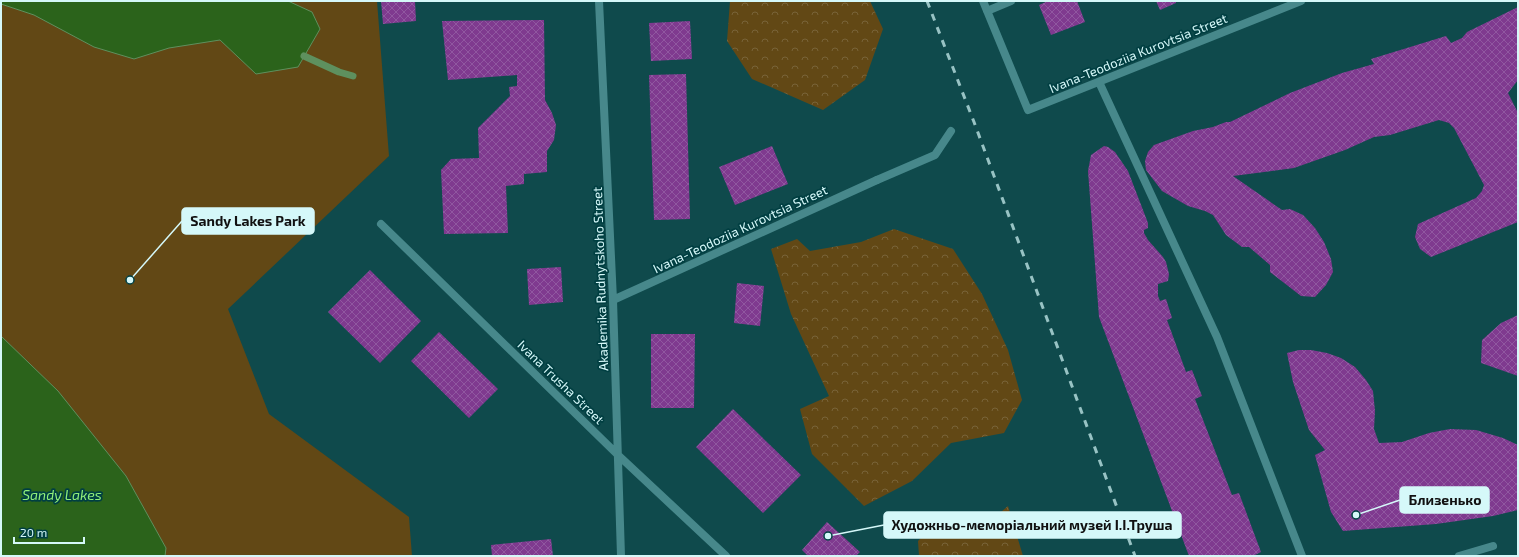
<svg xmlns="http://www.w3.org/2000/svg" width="1519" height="557" viewBox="0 0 1519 557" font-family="'Exo 2',sans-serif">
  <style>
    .forest { fill: url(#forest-crowns) }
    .park { fill: #624815 }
    .water { fill: #2b631b; stroke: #5e905e }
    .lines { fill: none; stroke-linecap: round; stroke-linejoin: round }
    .stream { stroke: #5e905e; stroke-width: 7 }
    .building { fill: url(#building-cross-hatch) }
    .service { stroke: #47888b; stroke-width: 8 }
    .minor { stroke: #47888b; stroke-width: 8 }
    .rail { stroke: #98c3c4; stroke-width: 3; stroke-dasharray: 7 7; stroke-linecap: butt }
    .labels { text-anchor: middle; stroke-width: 3.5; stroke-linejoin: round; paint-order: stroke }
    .street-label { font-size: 13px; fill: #d5f8f9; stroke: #003f42 }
    .water-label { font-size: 14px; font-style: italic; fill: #90ef79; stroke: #003f42 }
    .leader { fill: none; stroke: #d5f8f9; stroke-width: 1.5 }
    .callout-dot { fill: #d5f8f9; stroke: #003f42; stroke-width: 1.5 }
    .callout { fill: #d5f8f9; stroke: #d5f8f9; stroke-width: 1.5 }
    .callout-label { font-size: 14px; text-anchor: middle; font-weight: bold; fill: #111 }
  </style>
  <defs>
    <pattern id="forest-crowns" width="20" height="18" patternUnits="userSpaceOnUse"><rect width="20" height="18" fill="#624815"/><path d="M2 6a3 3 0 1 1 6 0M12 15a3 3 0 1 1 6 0" fill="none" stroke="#786338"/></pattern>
    <pattern id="building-cross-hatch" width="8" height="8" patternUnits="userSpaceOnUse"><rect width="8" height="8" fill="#7f3a8f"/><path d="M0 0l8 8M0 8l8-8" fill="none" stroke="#9057a0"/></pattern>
  </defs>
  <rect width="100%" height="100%" fill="#0f4a4c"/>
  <path class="forest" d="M730,1H870L883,29L865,80L823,110L752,79L727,41Z
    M894,229L953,249L982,294L1008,350L1022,400L1004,433L951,443L912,481L864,506L812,454L800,409L829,396L791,314L771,249L797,239L810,251L861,242Z
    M1008,506L1023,556H919L918,541L941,517L973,536Z"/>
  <path class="park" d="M1,1H377L389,156L228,309L269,414L409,517L412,556H1Z"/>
  <path class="water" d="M1,1H288L312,12L320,29L298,67L256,74L220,40L169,48L134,59L94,47L34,15L1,4Z
    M1,336L58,391L126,476L166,548L165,556H1Z"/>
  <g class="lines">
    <path class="stream" d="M304,56L339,72L353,76"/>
  </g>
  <path class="building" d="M381,1H415L416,21L383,24Z
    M1048,1H1077L1085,22L1051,35L1039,5Z
    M1156,1H1176V3L1160,10Z
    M1518,7V80L1508,93L1518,113V222L1431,257L1420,249L1415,237L1418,224L1476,198L1482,191L1484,185L1454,128L1449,123L1439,120L1390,135L1374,137L1345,150L1294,168L1233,176L1282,210L1290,209L1303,215L1315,228L1324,242L1331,259L1333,272L1326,285L1315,297L1301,296L1270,272V265L1249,247H1242L1226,235L1213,215L1205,211L1188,206L1162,191L1146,170L1145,161L1148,152L1154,145L1193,131L1213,127L1226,122H1230L1290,93L1342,73L1374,64L1371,59L1446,36L1451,43L1462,38L1467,32Z
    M544,20L545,100L552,113L556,125L554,140L547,151V172L524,174V184L506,186L508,233L444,234L441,170L451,159L479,158L478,128L510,96L509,87L517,86V75L448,80L442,21Z
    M690,21L692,59L651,61L649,23Z
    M686,74L690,219L654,220L649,75Z
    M772,146L788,184L735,205L719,167Z
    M1104,146L1108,147L1115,152L1128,171L1148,223V228L1144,230V233L1148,240L1163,257L1166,262L1169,274L1168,281L1158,284V296L1160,301L1166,299L1172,318L1167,320L1186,372L1192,370L1202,396L1195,399L1232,495L1239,493L1261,552L1253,556H1189L1099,317L1088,171L1091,155Z
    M561,267L563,302L529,305L527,269Z
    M370,270L421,321L380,363L328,312Z
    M737,283L764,286L760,326L734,323Z
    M1518,315V376L1481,363L1482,340L1501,323Z
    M439,332L498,389L469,418L411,361Z
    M651,334H695L694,408H651Z
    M1299,350H1311L1327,353L1341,358L1355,367L1366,380L1373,391L1375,411L1374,429L1379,443L1402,442L1429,433L1450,429L1476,430L1503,438L1518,445V510L1493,516L1436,524L1343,531L1331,512L1315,455L1325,450L1309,430L1293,382L1287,353Z
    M733,409L801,475L763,513L696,447Z
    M827,522L860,552L856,556H808L802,550Z
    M551,539L553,556H492L491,545Z"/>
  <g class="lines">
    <path class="service" d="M1099,82L1217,337L1302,556
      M877,180L935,155L951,131
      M1459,556L1493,546"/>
    <path class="minor" d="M599,1L613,300L621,556
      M983,1L1028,110L1301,1
      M987,11L1011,1
      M381,224L618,455L726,556
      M613,300L877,180"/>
    <path class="rail" d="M927,1L974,122L1135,556"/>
  </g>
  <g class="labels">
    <g class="street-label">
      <text transform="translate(1138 53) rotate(-22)" y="5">Ivana-Teodoziia Kurovtsia Street</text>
      <text transform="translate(740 229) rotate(-25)" y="5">Ivana-Teodoziia Kurovtsia Street</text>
      <text transform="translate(600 279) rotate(-92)" y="5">Akademika Rudnytskoho Street</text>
      <text transform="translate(561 382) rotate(44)" y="5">Ivana Trusha Street</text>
    </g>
    <g class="water-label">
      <text x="62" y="500">Sandy Lakes</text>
    </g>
  </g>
  <path class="leader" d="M130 280L182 221M1356 515L1400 500M828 536L884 525"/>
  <g class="callout-dot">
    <circle cx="130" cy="280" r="4"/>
    <circle cx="1356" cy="515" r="4"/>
    <circle cx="828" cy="536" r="4"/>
  </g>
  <g class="callout">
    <rect x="182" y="208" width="132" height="26" rx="4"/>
    <rect x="1400" y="487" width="89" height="26" rx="4"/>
    <rect x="884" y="512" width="297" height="26" rx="4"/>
  </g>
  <g class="callout-label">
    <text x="248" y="226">Sandy Lakes Park</text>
    <text x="1445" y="505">Близенько</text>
    <text x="1032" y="530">Художньо-меморіальний музей І.І.Труша</text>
  </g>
  <rect width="1519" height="557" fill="none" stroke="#d5f8f9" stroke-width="4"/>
  <path d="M14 537v6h70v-6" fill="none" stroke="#d5f8f9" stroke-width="2"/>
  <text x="20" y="537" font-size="12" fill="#d5f8f9" stroke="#003f42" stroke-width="3" paint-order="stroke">20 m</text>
</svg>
